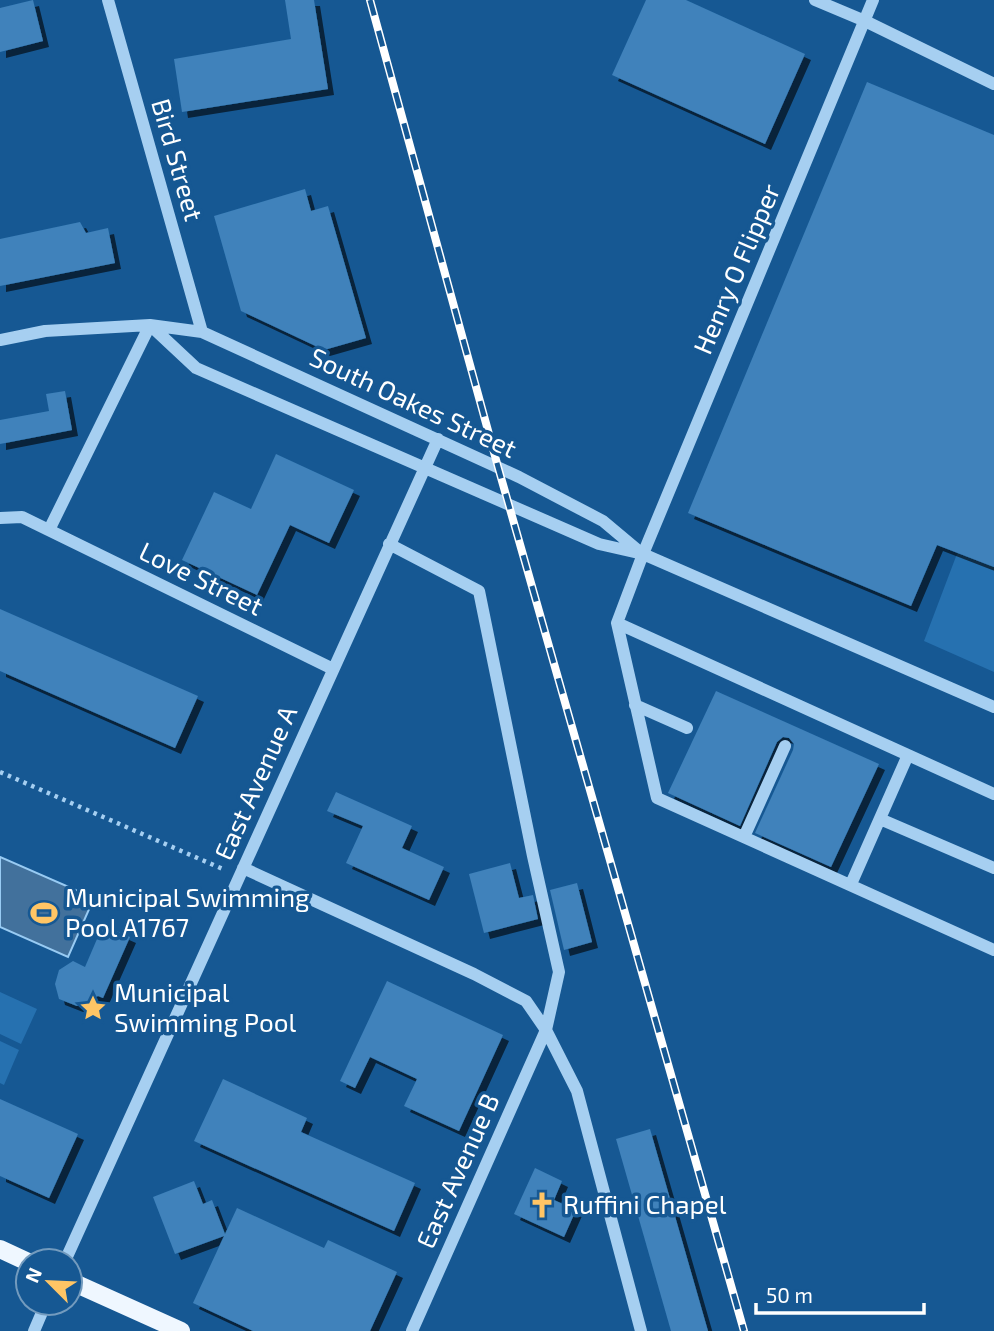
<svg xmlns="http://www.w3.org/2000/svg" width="994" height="1331" viewBox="0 0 994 1331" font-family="'Exo 2',sans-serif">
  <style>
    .green { fill: #2671b0 }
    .water { fill: #42719c; stroke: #98cbf3; stroke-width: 2 }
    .building { fill: #3f82bb; filter: url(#shadow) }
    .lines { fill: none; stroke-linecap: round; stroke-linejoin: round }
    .path { stroke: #a6cff1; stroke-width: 4.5; stroke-dasharray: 3.5 5; stroke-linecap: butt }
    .minor { stroke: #a6cff1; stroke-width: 12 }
    .major { stroke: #eff7ff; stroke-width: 18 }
    .rail-casing { stroke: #fff; stroke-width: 8 }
    .rail { stroke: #165893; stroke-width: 5; stroke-dasharray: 16; stroke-linecap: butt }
    .labels { text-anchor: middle; stroke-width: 7; stroke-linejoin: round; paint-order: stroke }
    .street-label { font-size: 26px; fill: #fff; stroke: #165893 }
    .poi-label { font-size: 26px; fill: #fff; stroke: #165893; text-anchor: start }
  </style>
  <defs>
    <filter id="shadow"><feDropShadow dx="6" dy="6" stdDeviation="0" flood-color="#0009"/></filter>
  </defs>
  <rect width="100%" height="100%" fill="#165893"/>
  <path class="green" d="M994,456V672L924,641Z
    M0,992L37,1009L21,1044L0,1034Z
    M0,1041L19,1050L4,1085L0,1083Z"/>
  <path class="water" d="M0,857L94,898L68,957L0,927Z"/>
  <path class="building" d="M33,0L43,41L0,52V8Z
    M285,0H314L328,89L182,112L174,59L291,39Z
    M646,0H686L805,54L765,144L612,75Z
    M867,82L994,135V567L937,545L911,606L688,513Z
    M305,189L311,211L328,206L366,338L324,350L241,311L214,216Z
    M80,222L86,233L108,228L115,263L0,286V239Z
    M65,391L72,430L0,444V420L49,411L46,394Z
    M276,454L354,490L329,543L290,525L257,595L182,560L214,492L251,509Z
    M0,609L198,696L175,748L0,671Z
    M716,691L879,764L831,867L755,833L793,750L794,744L789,738L783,737L777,742L740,826L668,793Z
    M336,792L412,826L402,848L444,867L429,900L346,863L363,826L327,811Z
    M510,863L519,898L533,895L538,919L484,933L469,874Z
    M577,883L592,942L564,950L550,890Z
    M103,925L130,937L103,998L98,996L77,1006L59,999L55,984L59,970L73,961L85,967Z
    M387,981L503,1035L459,1131L404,1106L417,1079L370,1057L355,1088L340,1081Z
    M223,1079L307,1118L301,1132L415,1183L394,1231L194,1141Z
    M0,1099L78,1134L49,1198L0,1176Z
    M650,1129L708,1331H671L616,1139Z
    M535,1168L562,1181L554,1200L576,1210L564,1237L514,1214Z
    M194,1181L203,1204L212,1200L225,1234L237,1208L324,1248L328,1240L397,1272L370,1331H253L193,1303L224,1236L175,1254L153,1197Z"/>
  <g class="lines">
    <path class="path" d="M0,772L225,870"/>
    <path class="minor" d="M108,0L202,332
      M815,0L865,21L994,84
      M873,0L643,554L617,623L657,798L994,950
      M150,325L196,368L599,544L643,554L994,707
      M0,340L45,331L150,325L202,332L519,477L603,521L640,552
      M0,518L22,517L333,669
      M49,530L150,325
      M389,544L479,591L533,856L559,972L546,1030L412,1331
      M617,623L994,794
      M635,705L687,728
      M880,819L994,868
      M744,837L785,746
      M243,868L474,974L526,1001L546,1030L577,1091L641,1331
      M851,884L908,755
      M65,1261L438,439
      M34,1331L46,1303"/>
    <path class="major" d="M0,1249L28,1262
      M70,1281L181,1331"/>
    <g class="rail-casing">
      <path id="rail" d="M370,0L498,467L744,1331"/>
    </g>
    <use href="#rail" class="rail"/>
  </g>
  <defs>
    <g id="stadium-bare" transform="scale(2.1)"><path d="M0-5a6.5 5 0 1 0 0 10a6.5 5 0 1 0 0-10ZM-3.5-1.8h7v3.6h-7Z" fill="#ffc565" stroke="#165893" stroke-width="2.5" paint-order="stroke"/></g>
    <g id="sight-bare" transform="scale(2.1)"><path d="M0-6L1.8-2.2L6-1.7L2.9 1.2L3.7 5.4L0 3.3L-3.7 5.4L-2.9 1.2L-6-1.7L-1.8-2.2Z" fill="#ffc565" stroke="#165893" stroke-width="2.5" paint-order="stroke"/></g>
    <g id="church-bare" transform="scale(2.1)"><path d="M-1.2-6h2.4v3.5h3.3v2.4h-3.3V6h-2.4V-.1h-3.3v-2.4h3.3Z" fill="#ffc565" stroke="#165893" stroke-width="2.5" paint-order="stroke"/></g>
  </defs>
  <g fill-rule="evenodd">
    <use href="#stadium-bare" x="44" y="913"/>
    <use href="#sight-bare" x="93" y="1008"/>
    <use href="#church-bare" x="542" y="1205"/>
  </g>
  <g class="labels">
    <g class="street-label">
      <text transform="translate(177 160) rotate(74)" y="9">Bird Street</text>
      <text transform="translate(737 269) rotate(-67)" y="9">Henry O Flipper</text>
      <text transform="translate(413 403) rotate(25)" y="9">South Oakes Street</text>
      <text transform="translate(201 579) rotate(26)" y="9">Love Street</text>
      <text transform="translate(256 783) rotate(-66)" y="9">East Avenue A</text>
      <text transform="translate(458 1171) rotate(-66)" y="9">East Avenue B</text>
    </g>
    <g class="poi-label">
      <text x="65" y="907">Municipal Swimming<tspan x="65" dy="30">Pool A1767</tspan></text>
      <text x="114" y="1002">Municipal<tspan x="114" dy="30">Swimming Pool</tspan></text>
      <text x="563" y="1214">Ruffini Chapel</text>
    </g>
  </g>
  <g transform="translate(49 1282) rotate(294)"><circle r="33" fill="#165893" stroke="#739bbe" stroke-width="2"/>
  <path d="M0-5L12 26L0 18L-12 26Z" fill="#ffc565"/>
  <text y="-10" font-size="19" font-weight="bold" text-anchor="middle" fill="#ffffff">N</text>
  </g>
  <path d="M756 1303v10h168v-10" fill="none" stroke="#ffffff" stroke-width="3.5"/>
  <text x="766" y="1303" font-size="21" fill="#ffffff" stroke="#165893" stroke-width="5" paint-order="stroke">50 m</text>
</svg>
